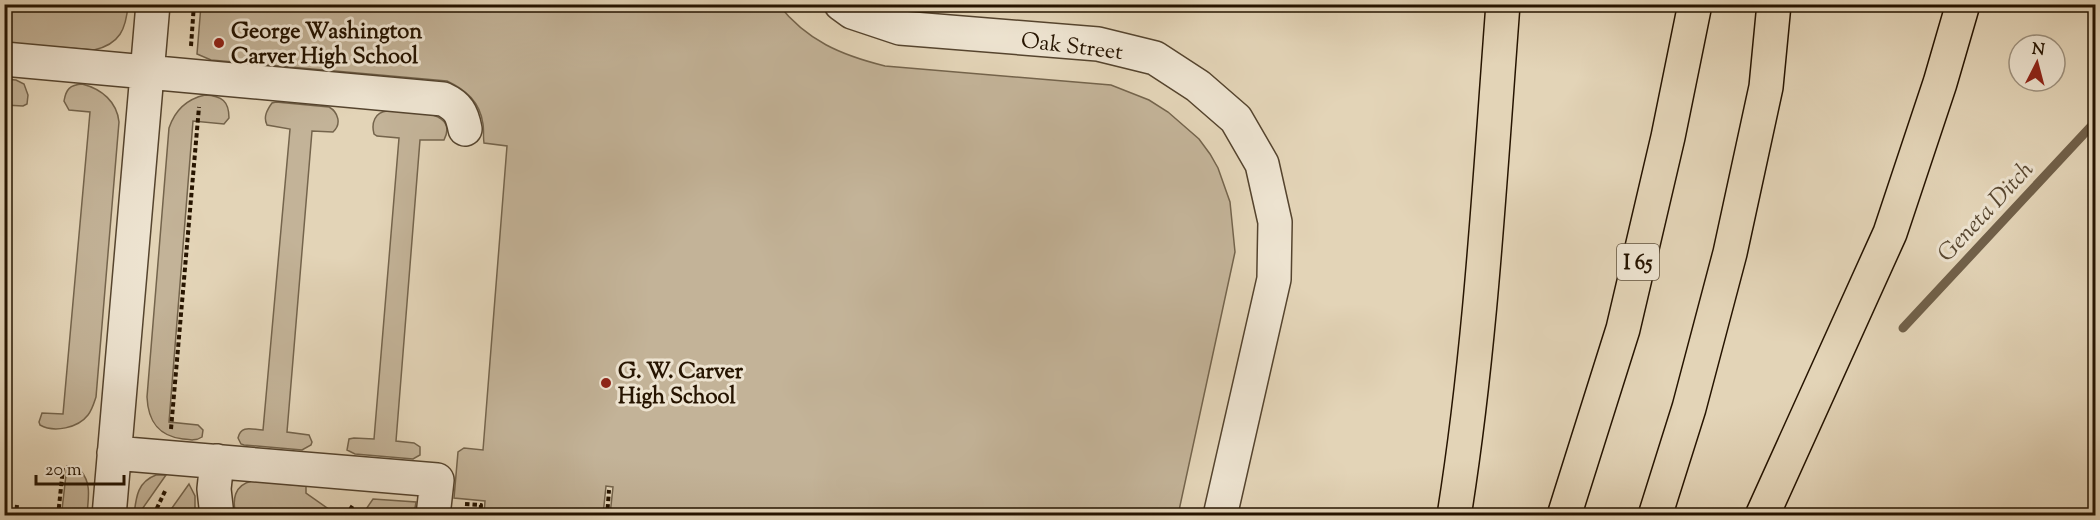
<svg xmlns="http://www.w3.org/2000/svg" width="2100" height="520" viewBox="0 0 2100 520" font-family="'Sorts Mill Goudy',serif">
  <style>
    .green { fill: #c3b398; stroke: #74644c; stroke-width: 1.5 }
    .lines { fill: none; stroke-linecap: round; stroke-linejoin: round }
    .stream { stroke: #716049; stroke-width: 9 }
    .minor-casing { stroke: #55442e; stroke-width: 36 }
    .highway-casing { stroke: #261400; stroke-width: 36 }
    .path { stroke: #261400; stroke-width: 4; stroke-dasharray: 4.5 3; stroke-linecap: butt }
    .minor { stroke: #ede3d0; stroke-width: 33 }
    .highway { stroke: #e3d4b7; stroke-width: 33 }
    .poi-dot { fill: #8f2418; stroke: #ede3d0; stroke-width: 2 }
    .labels { text-anchor: middle; stroke-width: 6; stroke-linejoin: round; paint-order: stroke }
    .shield { fill: #ede3d0; stroke: #62523e; stroke-width: 1.5 }
    .shield-label { font-size: 21px; font-weight: bold; fill: #261400 }
    .poi-label { font-size: 22px; font-weight: bold; fill: #261400; stroke: #ede3d0; text-anchor: start }
    .street-label { font-size: 22px; fill: #261400; stroke: #ede3d0 }
    .water-label { font-size: 24px; font-style: italic; fill: #584730; stroke: #ede3d0 }
  </style>
  <rect width="100%" height="100%" fill="#e3d4b7"/>
  <filter id="stains"><feTurbulence type="fractalNoise" baseFrequency=".00333" numOctaves="4"/><feColorMatrix values="0 0 0 0 .2 0 0 0 0 .09 0 0 0 0 .02 0 0 0 .5 -.17"/></filter>
  <radialGradient id="worn" r=".72"><stop offset=".6" stop-color="#630" stop-opacity="0"/><stop offset="1" stop-color="#630" stop-opacity=".3"/></radialGradient>
  <path class="green" d="M778,4C807,41 841,55 885,66L1111,85L1149,100L1168,112L1199,139L1210,154L1218,168L1230,202L1235,252L1178,515H610L613,487L606,486L603,515H484L485,501L454,498L458,452L464,448L483,450L507,146L484,143C483,137 484,130 483,124C480,102 466,90 447,81L211,60L197,54L201,5Z
    M4,5H128C126,29 120,44 94,50L5,43Z
    M4,79L16,80L24,84L28,95L27,104L23,106L5,105Z
    M82,84C102,89 117,102 119,122L96,397C94,403 92,410 88,415C78,428 54,433 40,425L39,422L42,413L63,414L90,112L69,110L64,101C66,89 70,85 82,84Z
    M205,95C222,96 229,101 229,118L224,124L193,121L169,422L198,425L203,430L202,437C196,441 190,440 183,439C158,436 148,421 147,397L169,128C175,110 187,99 205,95Z
    M276,102L329,107C338,112 342,124 333,132L312,131L287,432L309,435L312,442L311,445L302,450L244,445L241,444L238,438C241,424 253,430 263,430L290,129L267,125C263,117 267,110 272,103Z
    M387,111C405,112 460,108 444,140H420L396,441L414,443L420,447V455L413,459L355,454L347,450L349,439L354,438L374,439L399,138L377,136L374,134C371,123 375,112 387,111Z
    M67,466L81,471C92,484 88,499 87,515H70L62,510Z
    M156,475H166L138,515H134C136,498 137,482 156,475Z
    M252,481L306,486V493L330,510L329,512L335,515H236C232,500 234,485 252,481Z
    M189,484L195,496V511L188,515H167Z
    M373,499L416,502L415,508L409,511L389,510L388,515H362Z"/>
  <g class="lines">
    <path class="stream" d="M1903,328L2096,121"/>
    <g class="minor-casing">
      <path id="minor" d="M841,4L852,12L900,28L1098,44L1155,58L1198,86L1236,119L1262,164L1275,222L1274,279L1220,516
        M4,59L443,99C458,106 462,113 465,129
        M114,453L437,480L433,516
        M217,461L214,489L217,516
        M109,516L153,4"/>
    </g>
    <g class="highway-casing">
      <path id="highway" d="M1454,516C1481,347 1490,175 1503,4
        M1564,516L1623,329L1668,137L1695,4
        M1655,516L1689,408L1730,253L1766,87L1774,4
        M1762,516L1890,233L1940,83L1963,4"/>
    </g>
    <path class="path" d="M191,46L194,4
      M171,429L199,107
      M465,504L481,505L480,516
      M16,516L17,505
      M58,516L63,468
      M159,516L157,508L166,489
      M346,516L353,505
      M607,516L609,490"/>
    <use href="#minor" class="minor"/>
    <use href="#highway" class="highway"/>
  </g>
  <g class="poi-dot">
    <circle cx="219" cy="43" r="6"/>
    <circle cx="606" cy="383" r="6"/>
  </g>
  <g class="labels">
    <rect class="shield" x="1617" y="244" width="42" height="36" rx="4.5"/>
    <g class="shield-label">
      <text x="1638" y="269">I 65</text>
    </g>
    <g class="poi-label">
      <text x="231" y="38">George Washington<tspan x="231" dy="25">Carver High School</tspan></text>
      <text x="618" y="378">G. W. Carver<tspan x="618" dy="25">High School</tspan></text>
    </g>
    <g class="street-label">
      <text transform="translate(1072 45) rotate(7)" y="8">Oak Street</text>
    </g>
    <g class="water-label">
      <text transform="translate(1985 211) rotate(-47)" y="8">Geneta Ditch</text>
    </g>
  </g>
  <rect width="2100" height="520" fill="none" stroke="#e3d4b7" stroke-width="24"/>
  <rect x="6" y="6" width="2088" height="508" fill="none" stroke="#261400" stroke-width="3"/>
  <rect x="12" y="12" width="2076" height="496" fill="none" stroke="#261400" stroke-width="1.5"/>
  <g transform="translate(2037 63) rotate(6)"><circle r="28" fill="#ede3d0" stroke="#9d907d" stroke-width="1.5"/>
  <path d="M0-4.5L10 22L0 15L-10 22Z" fill="#8f2418"/>
  <text y="-9" font-size="16" font-weight="bold" text-anchor="middle" fill="#261400">N</text>
  </g>
  <path d="M36 475v9h88v-9" fill="none" stroke="#261400" stroke-width="3"/>
  <text x="45" y="475" font-size="18" fill="#261400" stroke="#ede3d0" stroke-width="4.5" paint-order="stroke">20 m</text>
  <rect width="100%" height="100%" filter="url(#stains)"/>
  <rect width="100%" height="100%" fill="url(#worn)"/>
</svg>
